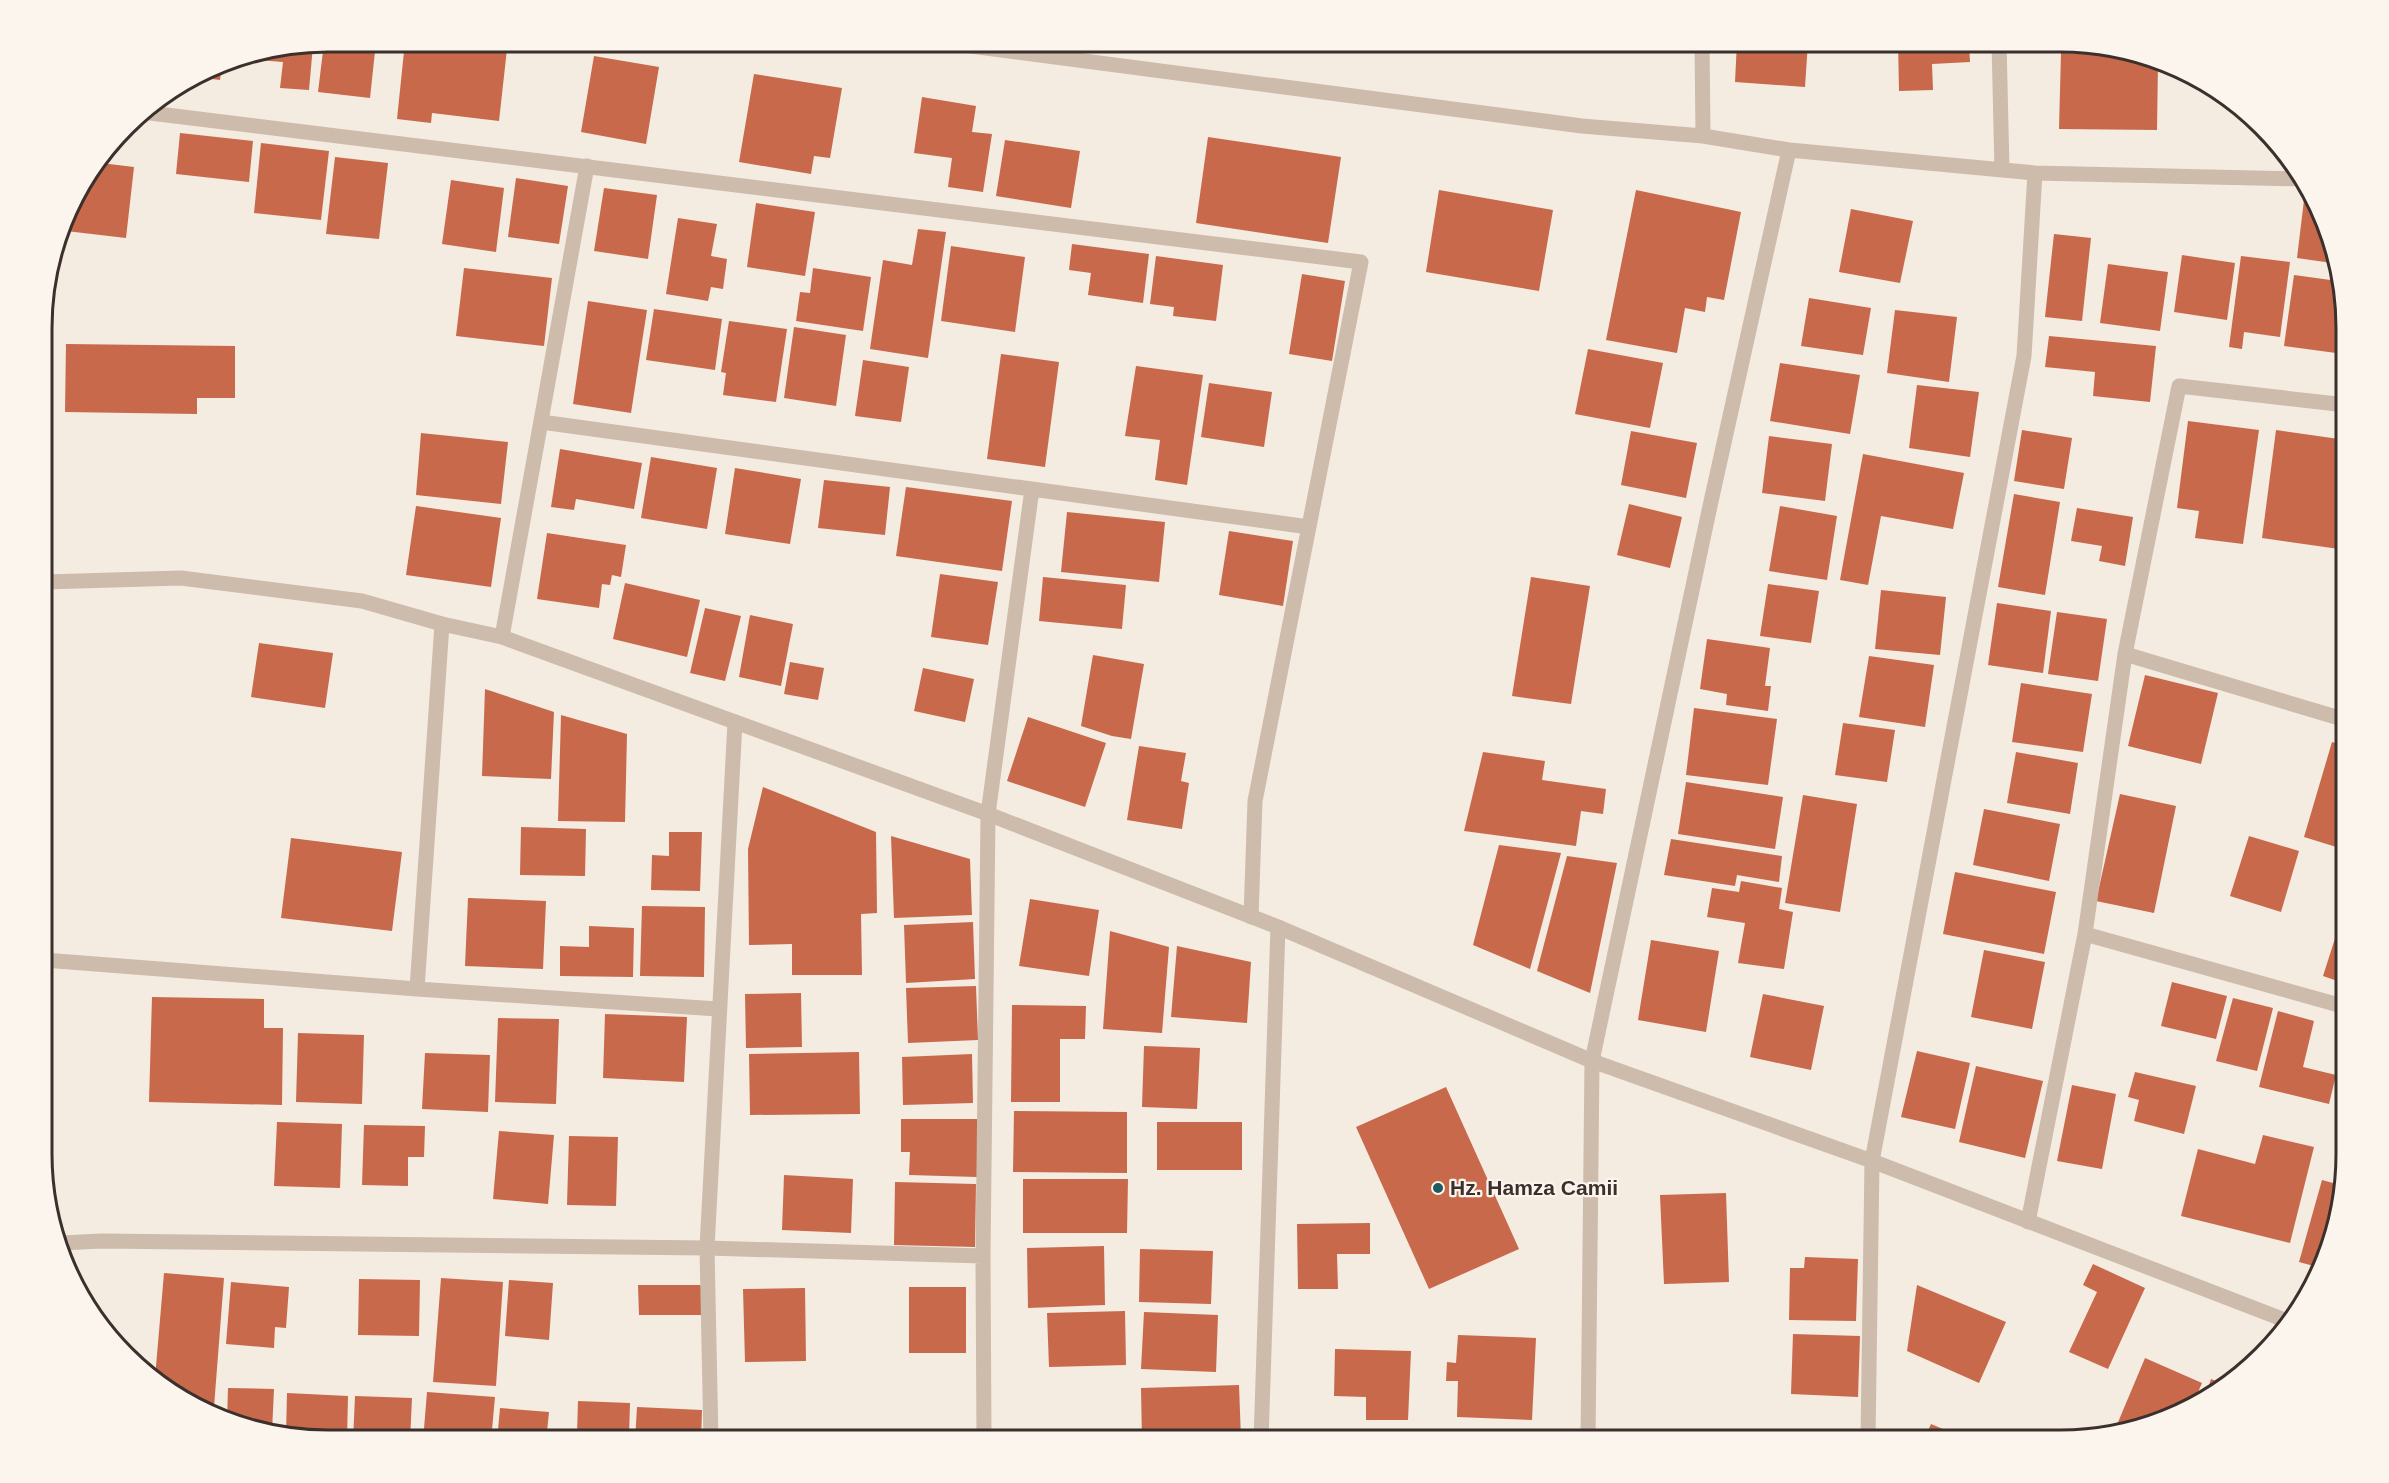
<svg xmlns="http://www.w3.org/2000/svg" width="2389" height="1483" viewBox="0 0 2389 1483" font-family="Helvetica,sans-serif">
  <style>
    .building { fill: #c8694b }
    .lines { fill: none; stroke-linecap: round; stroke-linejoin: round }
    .minor { stroke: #cdbbac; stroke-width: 15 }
    .tertiary { stroke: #cdbbac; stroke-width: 15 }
    .poi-dot { fill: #1f5a5e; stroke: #fbf5ee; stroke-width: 2 }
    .labels { text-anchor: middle; stroke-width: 4.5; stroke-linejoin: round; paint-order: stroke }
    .poi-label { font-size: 21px; font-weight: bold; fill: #3b302b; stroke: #fbf5ee; text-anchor: start }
    .rim { fill: none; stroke: #3b302b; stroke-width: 3 }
  </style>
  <rect width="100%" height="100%" fill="#f4ebe1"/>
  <path class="building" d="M376,42L370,98L318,92L324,43Z
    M405,42H436L507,49L499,121L432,113L431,123L397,119Z
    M1737,42H1808L1805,87L1735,82Z
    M1898,42H1969L1970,62L1932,64L1933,90L1899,91Z
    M313,45L309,90L280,88L283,62L257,60L258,56Z
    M2061,53L2142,55L2158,62L2157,130L2059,129Z
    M594,56L659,67L646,144L581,132Z
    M222,63L220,80L197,77L219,64Z
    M754,74L842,88L830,158L814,156L811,174L739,162Z
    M922,97L976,106L972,132L992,134L983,192L948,187L952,158L914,153Z
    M180,133L253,141L249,182L176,174Z
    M1208,137L1341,157L1328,243L1196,223Z
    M1005,140L1080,151L1071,208L996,196Z
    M261,143L329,151L321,220L254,213Z
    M335,157L388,163L379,239L326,234Z
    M101,163L134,167L126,238L66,231L72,201Z
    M516,178L568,186L559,244L508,237Z
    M451,180L504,188L496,252L442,244Z
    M604,188L657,195L648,259L594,251Z
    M1439,190L1553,210L1539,291L1426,272Z
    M1636,190L1741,212L1724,300L1707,297L1705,312L1685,308L1677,353L1606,340Z
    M2304,200L2313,201L2332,263L2297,258Z
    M756,203L815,212L805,276L747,267Z
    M1851,209L1913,221L1900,283L1839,272Z
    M678,218L717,224L711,256L727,259L723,289L711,287L708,301L666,294Z
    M918,229L946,232L928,358L870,349L883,260L912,265Z
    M2054,234L2091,238L2082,321L2045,317Z
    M1072,244L1149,254L1143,303L1088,295L1091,273L1069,270Z
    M951,246L1025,257L1015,332L941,321Z
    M2182,255L2235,263L2227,320L2174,312Z
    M1156,256L1223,265L1216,321L1173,316L1174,307L1150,304Z
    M2241,256L2290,262L2280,337L2244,332L2242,349L2229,347Z
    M2108,264L2168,272L2160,331L2100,323Z
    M464,268L552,278L544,346L456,336Z
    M813,268L871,277L863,331L796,321L800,292L810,293Z
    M1302,274L1345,281L1332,361L1289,354Z
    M2294,275L2338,281L2343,299L2336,353L2284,346Z
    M1809,298L1871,308L1863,355L1801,346Z
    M588,301L647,310L631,413L573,404Z
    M654,309L722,319L715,370L646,360Z
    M1895,310L1957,317L1949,382L1887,373Z
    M729,321L787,329L776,402L723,395L726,373L721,372Z
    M794,327L846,335L836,406L784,398Z
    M2049,336L2156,346L2150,402L2093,396L2095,372L2045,367Z
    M66,344L235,346V398H197V414L65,412Z
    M1588,349L1663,363L1650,428L1575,414Z
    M1001,354L1059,362L1045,467L987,459Z
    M863,360L909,367L901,422L855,416Z
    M1780,363L1860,375L1850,434L1770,421Z
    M1136,366L1203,375L1187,485L1155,480L1160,440L1125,436Z
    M1209,383L1272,392L1264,447L1201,437Z
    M1917,385L1979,392L1970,457L1909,448Z
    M2188,421L2259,430L2243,544L2195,538L2199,511L2177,508Z
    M2022,430L2072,438L2064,489L2014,481Z
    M2276,430L2346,440V550L2262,538Z
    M1631,431L1697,443L1686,498L1621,485Z
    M421,433L508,442L501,504L416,495Z
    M1769,436L1832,444L1825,501L1762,493Z
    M560,449L642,463L634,509L576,499L574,510L551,507Z
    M1863,454L1964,473L1953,529L1881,516L1868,585L1840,580Z
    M651,457L717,468L707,529L641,518Z
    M735,468L801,479L790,544L725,534Z
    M824,480L890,487L885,535L818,528Z
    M906,487L1012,501L1002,571L896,556Z
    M2014,494L2060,502L2045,595L1998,587Z
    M1629,504L1682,517L1670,568L1617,555Z
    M416,506L501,518L491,587L406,575Z
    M1780,506L1837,516L1827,580L1769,571Z
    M2077,508L2133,517L2125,566L2099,561L2102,546L2071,541Z
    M1067,512L1165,522L1159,582L1061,572Z
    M1229,531L1293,541L1283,606L1219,595Z
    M547,533L626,545L621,577L612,575L610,585L602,584L599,608L537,599Z
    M940,574L998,582L988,645L931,637Z
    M1043,577L1126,585L1122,629L1039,621Z
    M1531,577L1590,586L1571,704L1512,696Z
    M625,583L700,600L687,657L613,639Z
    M1768,584L1819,591L1811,643L1760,636Z
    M1881,590L1946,597L1940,655L1875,649Z
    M1997,603L2051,611L2043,673L1988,665Z
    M705,608L741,616L725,681L690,673Z
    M2057,612L2107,619L2098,681L2048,674Z
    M750,615L793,624L781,686L739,677Z
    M1707,639L1770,648L1765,686H1771L1768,711L1726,705L1727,694L1700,689Z
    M259,643L333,653L325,708L251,697Z
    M1093,655L1144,664L1131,739L1112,736L1081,726Z
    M1869,656L1934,665L1925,727L1859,717Z
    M790,662L824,668L818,700L784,694Z
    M923,668L974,679L965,722L914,711Z
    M2145,675L2218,693L2201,764L2128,746Z
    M2021,683L2092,694L2083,752L2012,742Z
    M485,689L554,712L551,779L482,776Z
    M1694,708L1777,719L1768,785L1686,775Z
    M561,715L627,734L625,822L558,821Z
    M1028,717L1106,743L1085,807L1007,781Z
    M1843,723L1895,730L1887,782L1835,775Z
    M2332,742L2346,746V850L2304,837Z
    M1139,746L1186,753L1181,781L1189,783L1182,829L1127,820Z
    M1483,752L1545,761L1542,780L1606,789L1603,814L1581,811L1576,846L1464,831Z
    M2016,752L2078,763L2070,814L2007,803Z
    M1686,782L1783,797L1775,849L1678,834Z
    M763,787L876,832L877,913L861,914L862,975H792V944L749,945L748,849Z
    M2120,794L2176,806L2154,913L2096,901Z
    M1803,795L1857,804L1840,912L1785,903Z
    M1984,809L2060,824L2049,881L1973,865Z
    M521,827L586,829L585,876L520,875Z
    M669,832H702L700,891L651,890L652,855L669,856Z
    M891,836L970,859L972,915L894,918Z
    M2249,836L2299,851L2281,912L2230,896Z
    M291,838L402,852L392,931L281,918Z
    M1671,839L1782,856L1779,882L1737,875L1735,886L1664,875Z
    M1499,845L1561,853L1530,969L1473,945Z
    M1567,856L1617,863L1590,993L1537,971Z
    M1955,872L2056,892L2044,954L1943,934Z
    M1741,881L1782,888L1779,909L1793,912L1784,969L1738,963L1745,923L1707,917L1712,888L1739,892Z
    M468,898L546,901L543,969L465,966Z
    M1030,899L1099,910L1089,976L1019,966Z
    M2346,904V984L2323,976Z
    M642,906L705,907L704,977L640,976Z
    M973,922L975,979L906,983L904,925Z
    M589,926L634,928L633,977L560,976V946L589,947Z
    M1110,931L1169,947L1162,1033L1103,1029Z
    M1651,940L1719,951L1706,1032L1638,1020Z
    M1177,946L1251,962L1247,1023L1171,1017Z
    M1984,950L2045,962L2032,1029L1971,1017Z
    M2172,982L2227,996L2216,1039L2161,1026Z
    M976,986L978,1040L908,1043L906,988Z
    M801,993L802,1047L746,1048L745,994Z
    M1763,994L1824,1006L1811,1070L1750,1057Z
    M152,997L264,999V1028H283L282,1105L149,1102Z
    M2233,998L2273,1008L2257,1071L2216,1061Z
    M1012,1005L1086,1006L1085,1039H1060V1102H1011Z
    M2278,1011L2314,1021L2303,1067L2336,1075L2329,1104L2259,1087Z
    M605,1014L687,1017L684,1082L603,1078Z
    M498,1018L559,1019L556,1104L495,1102Z
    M298,1033L364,1035L362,1104L296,1102Z
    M1144,1046L1200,1048L1197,1109L1142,1107Z
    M1917,1051L1970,1063L1955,1129L1901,1117Z
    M859,1052L860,1114L750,1115L749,1054Z
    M425,1053L490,1055L488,1112L422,1109Z
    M972,1054L973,1103L903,1105L902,1057Z
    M1976,1066L2043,1081L2025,1158L1959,1142Z
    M2135,1072L2196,1086L2184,1134L2134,1121L2139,1100L2128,1097Z
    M2072,1085L2116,1094L2102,1169L2057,1161Z
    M1446,1087L1519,1249L1429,1289L1356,1127Z
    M1014,1111L1127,1112V1173L1013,1172Z
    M901,1119H977V1177L909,1175L910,1152H901Z
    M277,1122L342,1124L340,1188L274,1186Z
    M1157,1122H1242V1170H1157Z
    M364,1125L425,1126L424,1157H408V1186L362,1185Z
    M499,1131L554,1135L548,1204L493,1199Z
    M2263,1135L2314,1147L2290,1243L2181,1216L2198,1149L2255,1164Z
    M569,1136L618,1137L616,1206L567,1205Z
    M784,1175L853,1179L851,1233L782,1230Z
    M1023,1179H1128L1127,1233H1023Z
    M2322,1180L2344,1186L2332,1247L2321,1268L2299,1262Z
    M895,1182L976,1184L975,1247L894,1245Z
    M1726,1193L1729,1282L1664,1284L1660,1195Z
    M1370,1223V1254H1337L1338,1289H1298L1297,1224Z
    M1104,1246L1105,1305L1028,1308L1027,1248Z
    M1140,1249L1213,1251L1211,1304L1139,1302Z
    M1805,1257L1858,1259L1856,1321L1789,1320L1790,1268H1804Z
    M2093,1264L2145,1288L2108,1369L2069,1352L2097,1292L2083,1285Z
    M164,1273L224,1278L214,1407L195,1406L169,1393L155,1378Z
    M441,1278L503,1282L496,1386L433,1382Z
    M359,1279L420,1280L419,1336L358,1335Z
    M509,1280L553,1283L549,1340L505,1336Z
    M231,1282L289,1287L286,1328L275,1327L274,1348L226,1344Z
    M638,1285H703V1315H639Z
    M1917,1285L2006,1322L1979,1383L1907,1351Z
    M909,1287H966V1353H909Z
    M805,1288L806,1361L745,1362L743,1289Z
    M1125,1311L1126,1365L1049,1367L1047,1313Z
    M1144,1312L1218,1315L1216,1372L1141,1369Z
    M1793,1334L1860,1336L1858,1397L1791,1394Z
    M1458,1335L1536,1338L1532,1420L1457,1417L1458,1381H1446L1447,1362L1456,1363Z
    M1335,1349L1411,1351L1408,1420H1366V1397L1334,1396Z
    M2145,1358L2202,1383L2192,1406L2119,1428L2116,1427Z
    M2211,1379L2224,1384L2201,1403L2208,1388Z
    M1239,1385L1241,1439L1142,1441L1141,1388Z
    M228,1388L274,1389L272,1432L236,1426L227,1421Z
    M427,1392L495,1397L491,1441H423Z
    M287,1393L348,1396L347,1441H328L286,1434Z
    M355,1396L412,1398L410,1441H353Z
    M578,1401L630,1403L629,1436L577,1434Z
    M637,1407L702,1410L701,1441H635Z
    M500,1408L549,1412L546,1441H497Z
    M1931,1424L1969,1440H1924Z
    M793,1432L908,1434V1441H793Z"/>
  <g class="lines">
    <path class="minor" d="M940,42L1582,126L1703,136L1789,150L2035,173L2303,179
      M1702,42L1703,136
      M1999,42L2002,170
      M142,112L1361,262L1255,801L1251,917
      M541,422L1309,527
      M502,637L587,166
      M2125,654L2346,720
      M2085,934L2346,1007
      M44,960L417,989L718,1009
      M417,989L442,624
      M2028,1222L2085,934L2125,654L2179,386L2346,405
      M62,1243L101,1241L707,1248L983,1256
      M1868,1440L1872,1161L2024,356L2035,173
      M711,1441L707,1248L735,722
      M984,1441L983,1256L988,814L1032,489
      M1261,1441L1278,927
      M1588,1441L1592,1061L1710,506L1789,150"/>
    <path class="tertiary" d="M44,582L181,578L362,601L442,624L502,637L988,814L1278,927L1592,1061L1872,1161L2290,1322"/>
  </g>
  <circle class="poi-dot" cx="1438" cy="1188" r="6"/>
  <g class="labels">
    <g class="poi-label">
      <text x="1450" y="1195">Hz. Hamza Camii</text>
    </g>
  </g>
  <path d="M0 0H2389V1483H0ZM328 52H2060A276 276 0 0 1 2336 328V1154A276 276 0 0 1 2060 1430H328A276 276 0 0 1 52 1154V328A276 276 0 0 1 328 52Z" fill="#fbf5ee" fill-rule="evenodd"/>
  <path class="rim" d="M328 52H2060A276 276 0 0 1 2336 328V1154A276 276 0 0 1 2060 1430H328A276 276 0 0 1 52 1154V328A276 276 0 0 1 328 52Z"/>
</svg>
